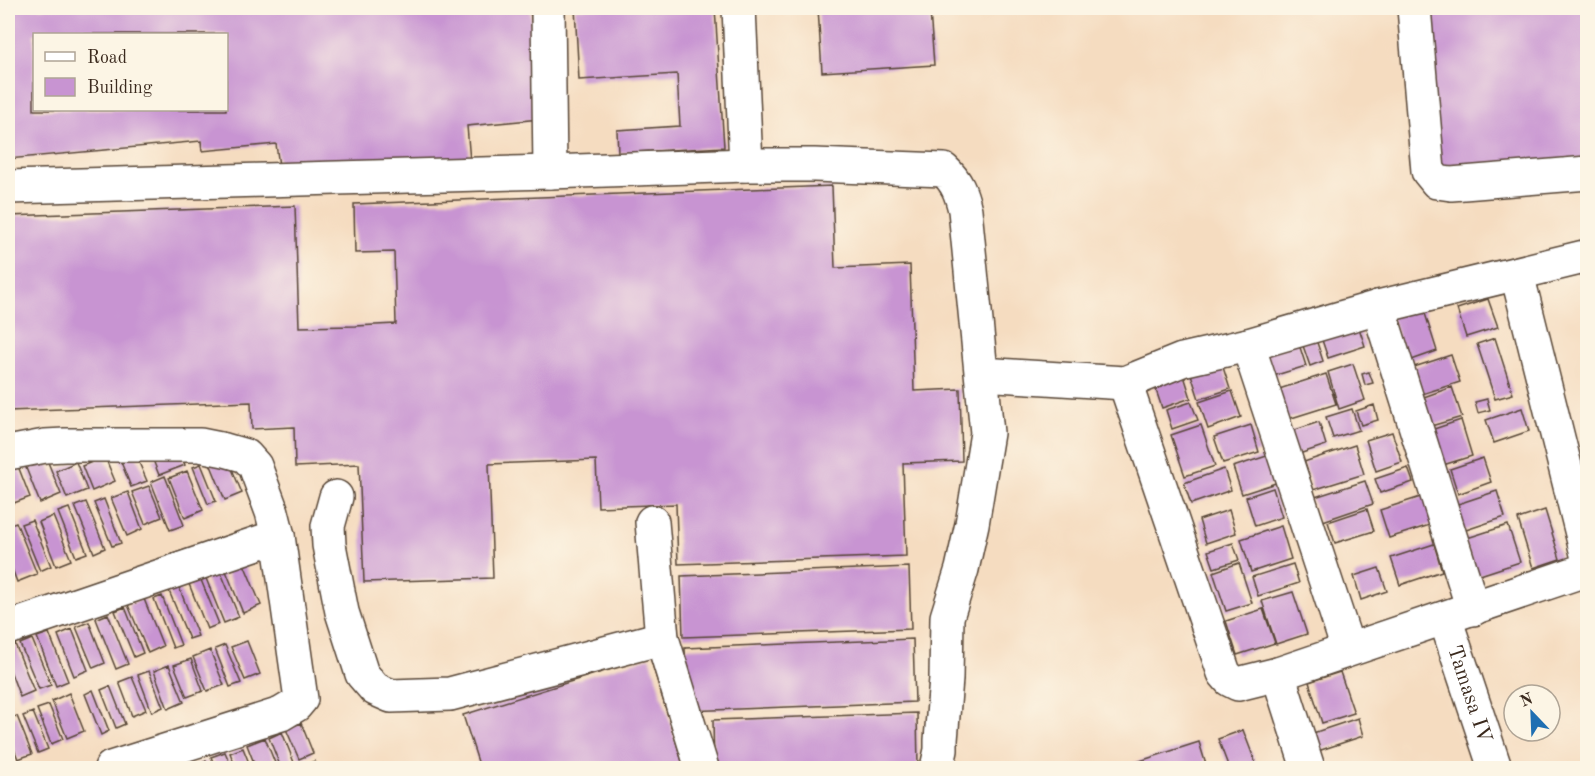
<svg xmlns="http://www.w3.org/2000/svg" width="1595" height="776" viewBox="0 0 1595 776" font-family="'Old Standard TT',serif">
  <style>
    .building { fill: #c894d2; fill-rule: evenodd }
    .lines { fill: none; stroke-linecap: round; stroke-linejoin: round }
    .minor-casing { stroke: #574536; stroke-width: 36 }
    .minor { stroke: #fff; stroke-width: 33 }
    .labels { text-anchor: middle; stroke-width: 4.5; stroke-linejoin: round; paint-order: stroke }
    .street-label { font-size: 21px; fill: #3b2a1e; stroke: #fcf5e5 }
  </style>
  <rect width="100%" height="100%" fill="#fcf5e5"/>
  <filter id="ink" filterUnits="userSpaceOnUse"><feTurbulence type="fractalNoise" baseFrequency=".0167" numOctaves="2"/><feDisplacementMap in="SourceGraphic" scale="12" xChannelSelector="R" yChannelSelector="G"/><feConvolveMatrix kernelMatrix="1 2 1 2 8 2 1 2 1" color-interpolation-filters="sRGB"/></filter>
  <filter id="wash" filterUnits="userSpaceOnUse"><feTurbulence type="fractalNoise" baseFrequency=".008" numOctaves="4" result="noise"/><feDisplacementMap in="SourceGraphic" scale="24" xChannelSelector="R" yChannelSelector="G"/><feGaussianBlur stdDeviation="1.35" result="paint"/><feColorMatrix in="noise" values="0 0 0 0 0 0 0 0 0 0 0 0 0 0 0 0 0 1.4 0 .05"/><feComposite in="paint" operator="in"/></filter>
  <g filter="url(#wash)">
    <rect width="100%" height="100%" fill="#f5dcc0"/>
    <g id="blocks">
      <path class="building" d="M8,8H530L540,119L467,126L470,161L279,166L276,144L202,151L201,141L8,159ZM34,34H226V110H34Z
        M575,8H715L724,147L618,153L617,130L680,126L677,74L579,80Z
        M818,8H959V9L930,11L934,65L822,72Z
        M1424,8H1588V159L1434,169Z
        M832,186L835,268L910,265L914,391L960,389L962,461L903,463L906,556L678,564L676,504L598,507L596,460L489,464L493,578L364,582L359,464L295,467L294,427L252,429L251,402L8,411V216L295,206L299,327L355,326L396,324L394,252L355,253L354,204Z
        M1488,299L1498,327L1466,337L1457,309Z
        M1422,304L1437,351L1406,362L1391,314Z
        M1355,316L1365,346L1328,358L1318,328Z
        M1314,333L1323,361L1310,366L1300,337Z
        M1297,338L1306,366L1273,376L1264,349Z
        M1495,338L1513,394L1495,399L1477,344Z
        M1451,355L1460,382L1422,394L1414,367Z
        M1221,361L1230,389L1199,399L1190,371Z
        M1353,364L1365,400L1339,409L1328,372Z
        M1181,366L1191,398L1162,408L1151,375Z
        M1369,372L1373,383L1365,385L1362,374Z
        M1326,374L1336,404L1285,420L1276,390Z
        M1452,387L1462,417L1431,426L1421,398Z
        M1232,391L1241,417L1208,429L1199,402Z
        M1487,399L1490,410L1478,413L1475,402Z
        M1191,402L1198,420L1172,429L1166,410Z
        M1374,405L1378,420L1361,425L1356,411Z
        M1522,408L1529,431L1494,443L1486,420Z
        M1352,409L1359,430L1333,438L1326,417Z
        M1461,420L1472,456L1443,465L1431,430Z
        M1319,422L1326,445L1296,455L1289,432Z
        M1201,425L1215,466L1185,476L1171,435Z
        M1251,425L1259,452L1223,463L1214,437Z
        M1392,432L1402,462L1376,471L1366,440Z
        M1355,445L1364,474L1313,490L1304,462Z
        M179,450L185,465L159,475L153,460Z
        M134,451L147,481L131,487L119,457Z
        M1276,453L1285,480L1242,494L1233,467Z
        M45,455L61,494L40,503L24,463Z
        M105,457L115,481L92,491L82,466Z
        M227,457L242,493L225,500L210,463Z
        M1483,458L1491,482L1458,494L1450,469Z
        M76,462L87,490L67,498L56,471Z
        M201,464L216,501L208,504L193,467Z
        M18,466L30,497L14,503L8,486V470Z
        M1408,468L1413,482L1380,493L1375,479Z
        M1224,469L1231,490L1191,504L1184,483Z
        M187,471L203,510L185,518L169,478Z
        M165,476L184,525L170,530L151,482Z
        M1365,481L1373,504L1320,522L1312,498Z
        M149,486L162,517L145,524L132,492Z
        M1273,488L1282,517L1255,526L1246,497Z
        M1497,491L1505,517L1460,532L1452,506Z
        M128,492L142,529L127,536L111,498Z
        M1427,495L1436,523L1389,538L1380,510Z
        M104,499L121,543L112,546L94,503Z
        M86,502L105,548L94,553L75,506Z
        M69,508L87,553L76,557L58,512Z
        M1367,509L1374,531L1335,543L1328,522Z
        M1229,510L1236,533L1206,543L1199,520Z
        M1545,510L1560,559L1533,568L1518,519Z
        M53,516L71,560L56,566L39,522Z
        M32,520L51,566L40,571L21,524Z
        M16,522L37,574L17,582L8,558V525Z
        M1508,525L1520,562L1477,576L1464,539Z
        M1281,526L1291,559L1251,572L1241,539Z
        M1233,543L1239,560L1214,568L1208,551Z
        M1434,544L1442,571L1400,585L1391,558Z
        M242,559L261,605L243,613L224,566Z
        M1239,563L1252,603L1226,611L1213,572Z
        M1293,564L1299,583L1258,596L1252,577Z
        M909,567L911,629L683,637L681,576Z
        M1379,568L1387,591L1361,600L1354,576Z
        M220,570L239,617L224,623L205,576Z
        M201,580L219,624L207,629L189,584Z
        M179,587L198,636L189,639L169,591Z
        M1293,592L1307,634L1276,644L1262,601Z
        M162,596L181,645L173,648L154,599Z
        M144,599L163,646L148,653L128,605Z
        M125,607L143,653L134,657L115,611Z
        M1263,609L1275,643L1237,655L1226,621Z
        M108,614L128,664L116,669L96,619Z
        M89,622L105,663L93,668L76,627Z
        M72,629L88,670L74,676L58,635Z
        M49,633L68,681L56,686L37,637Z
        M32,639L51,685L39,689L20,644Z
        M913,639L915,702L687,711L685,648Z
        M247,641L260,674L245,680L231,647Z
        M15,644L34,691L20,697L8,665V647Z
        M225,645L241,683L230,687L215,649Z
        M210,650L224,685L207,691L193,657Z
        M650,657L684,768H480L463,715Z
        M191,659L203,691L187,697L174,665Z
        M169,665L184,702L168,709L154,671Z
        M149,671L163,707L152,712L138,675Z
        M1340,672L1354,713L1322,723L1309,682Z
        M132,677L146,710L132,716L119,682Z
        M110,686L125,724L116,728L101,690Z
        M93,690L109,731L101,735L85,694Z
        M69,693L84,731L67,738L52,701Z
        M49,705L63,739L51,744L37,709Z
        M33,712L48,749L38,753L23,716Z
        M917,713L918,768H714L713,720Z
        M17,716L32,754L18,759L8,734V719Z
        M1358,718L1363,736L1318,751L1313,733Z
        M301,723L313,753L299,759L286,729Z
        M1243,730L1256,764L1243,768H1229L1218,739Z
        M282,732L295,765L287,768H281L269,738Z
        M265,738L277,768H256L247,745Z
        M1199,742L1207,768H1118Z
        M8,747L14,763L8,766Z
        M243,748L251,768H236L230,753Z
        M225,752L232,768H216L211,757Z
        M206,761L210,768H188Z
        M315,761L318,768H297Z"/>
    </g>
  </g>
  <g filter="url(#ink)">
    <use href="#blocks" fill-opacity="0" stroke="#574536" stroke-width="1.5"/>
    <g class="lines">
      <g class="minor-casing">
        <g id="minor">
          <path d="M548,8L550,172"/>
          <path d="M739,8L746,165"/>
          <path d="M1414,8L1428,171L1437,182L1451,184L1588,173"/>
          <path d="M8,187L550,172L746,165H814L944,170C957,182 961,193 965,210L987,433L972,524L962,569L947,617L946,679L941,740V750L937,768"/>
          <path d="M1517,274L1588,558"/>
          <path d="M1378,307L1473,609"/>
          <path d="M1248,345L1348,649"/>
          <path d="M982,374L1125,383L1182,360L1248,345L1378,307L1588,256"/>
          <path d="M1125,383L1224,673L1230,680L1238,684L1278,674L1588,569"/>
          <path d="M8,453L45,446L65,445H200L225,450L246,456L255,466L272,512L278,536L301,699L296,705L281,714L111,768"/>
          <path d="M336,497L328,526L329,545L342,612L362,674L375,689L391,696L450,694L662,638"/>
          <path d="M652,522L662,638L702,768"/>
          <path id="s1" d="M1445,618L1495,768"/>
          <path d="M8,628L278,536"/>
          <path d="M1278,674L1308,768"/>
        </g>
      </g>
      <use href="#minor" class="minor"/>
    </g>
  </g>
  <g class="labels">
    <g class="street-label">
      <text dy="7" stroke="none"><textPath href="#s1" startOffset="80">Tamasa IV</textPath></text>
    </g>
  </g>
  <rect width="1595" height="776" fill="none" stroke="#fcf5e5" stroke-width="30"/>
  <rect x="33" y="33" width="195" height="78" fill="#fcf5e5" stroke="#afa495" stroke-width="1.5"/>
  <rect x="45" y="52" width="30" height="9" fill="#ffffff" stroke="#afa495" stroke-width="1.5"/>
  <text x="87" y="63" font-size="18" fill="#3b2a1e">Road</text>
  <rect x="45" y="78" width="30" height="18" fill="#c894d2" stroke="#afa495" stroke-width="1.5"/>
  <text x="87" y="93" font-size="18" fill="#3b2a1e">Building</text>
  <g transform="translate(1532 713) rotate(337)"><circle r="28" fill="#fcf5e5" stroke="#afa495" stroke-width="1.5"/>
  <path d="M0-4.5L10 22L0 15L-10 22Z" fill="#1f6fb2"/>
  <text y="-9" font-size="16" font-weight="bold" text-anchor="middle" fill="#3b2a1e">N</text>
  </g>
</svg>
